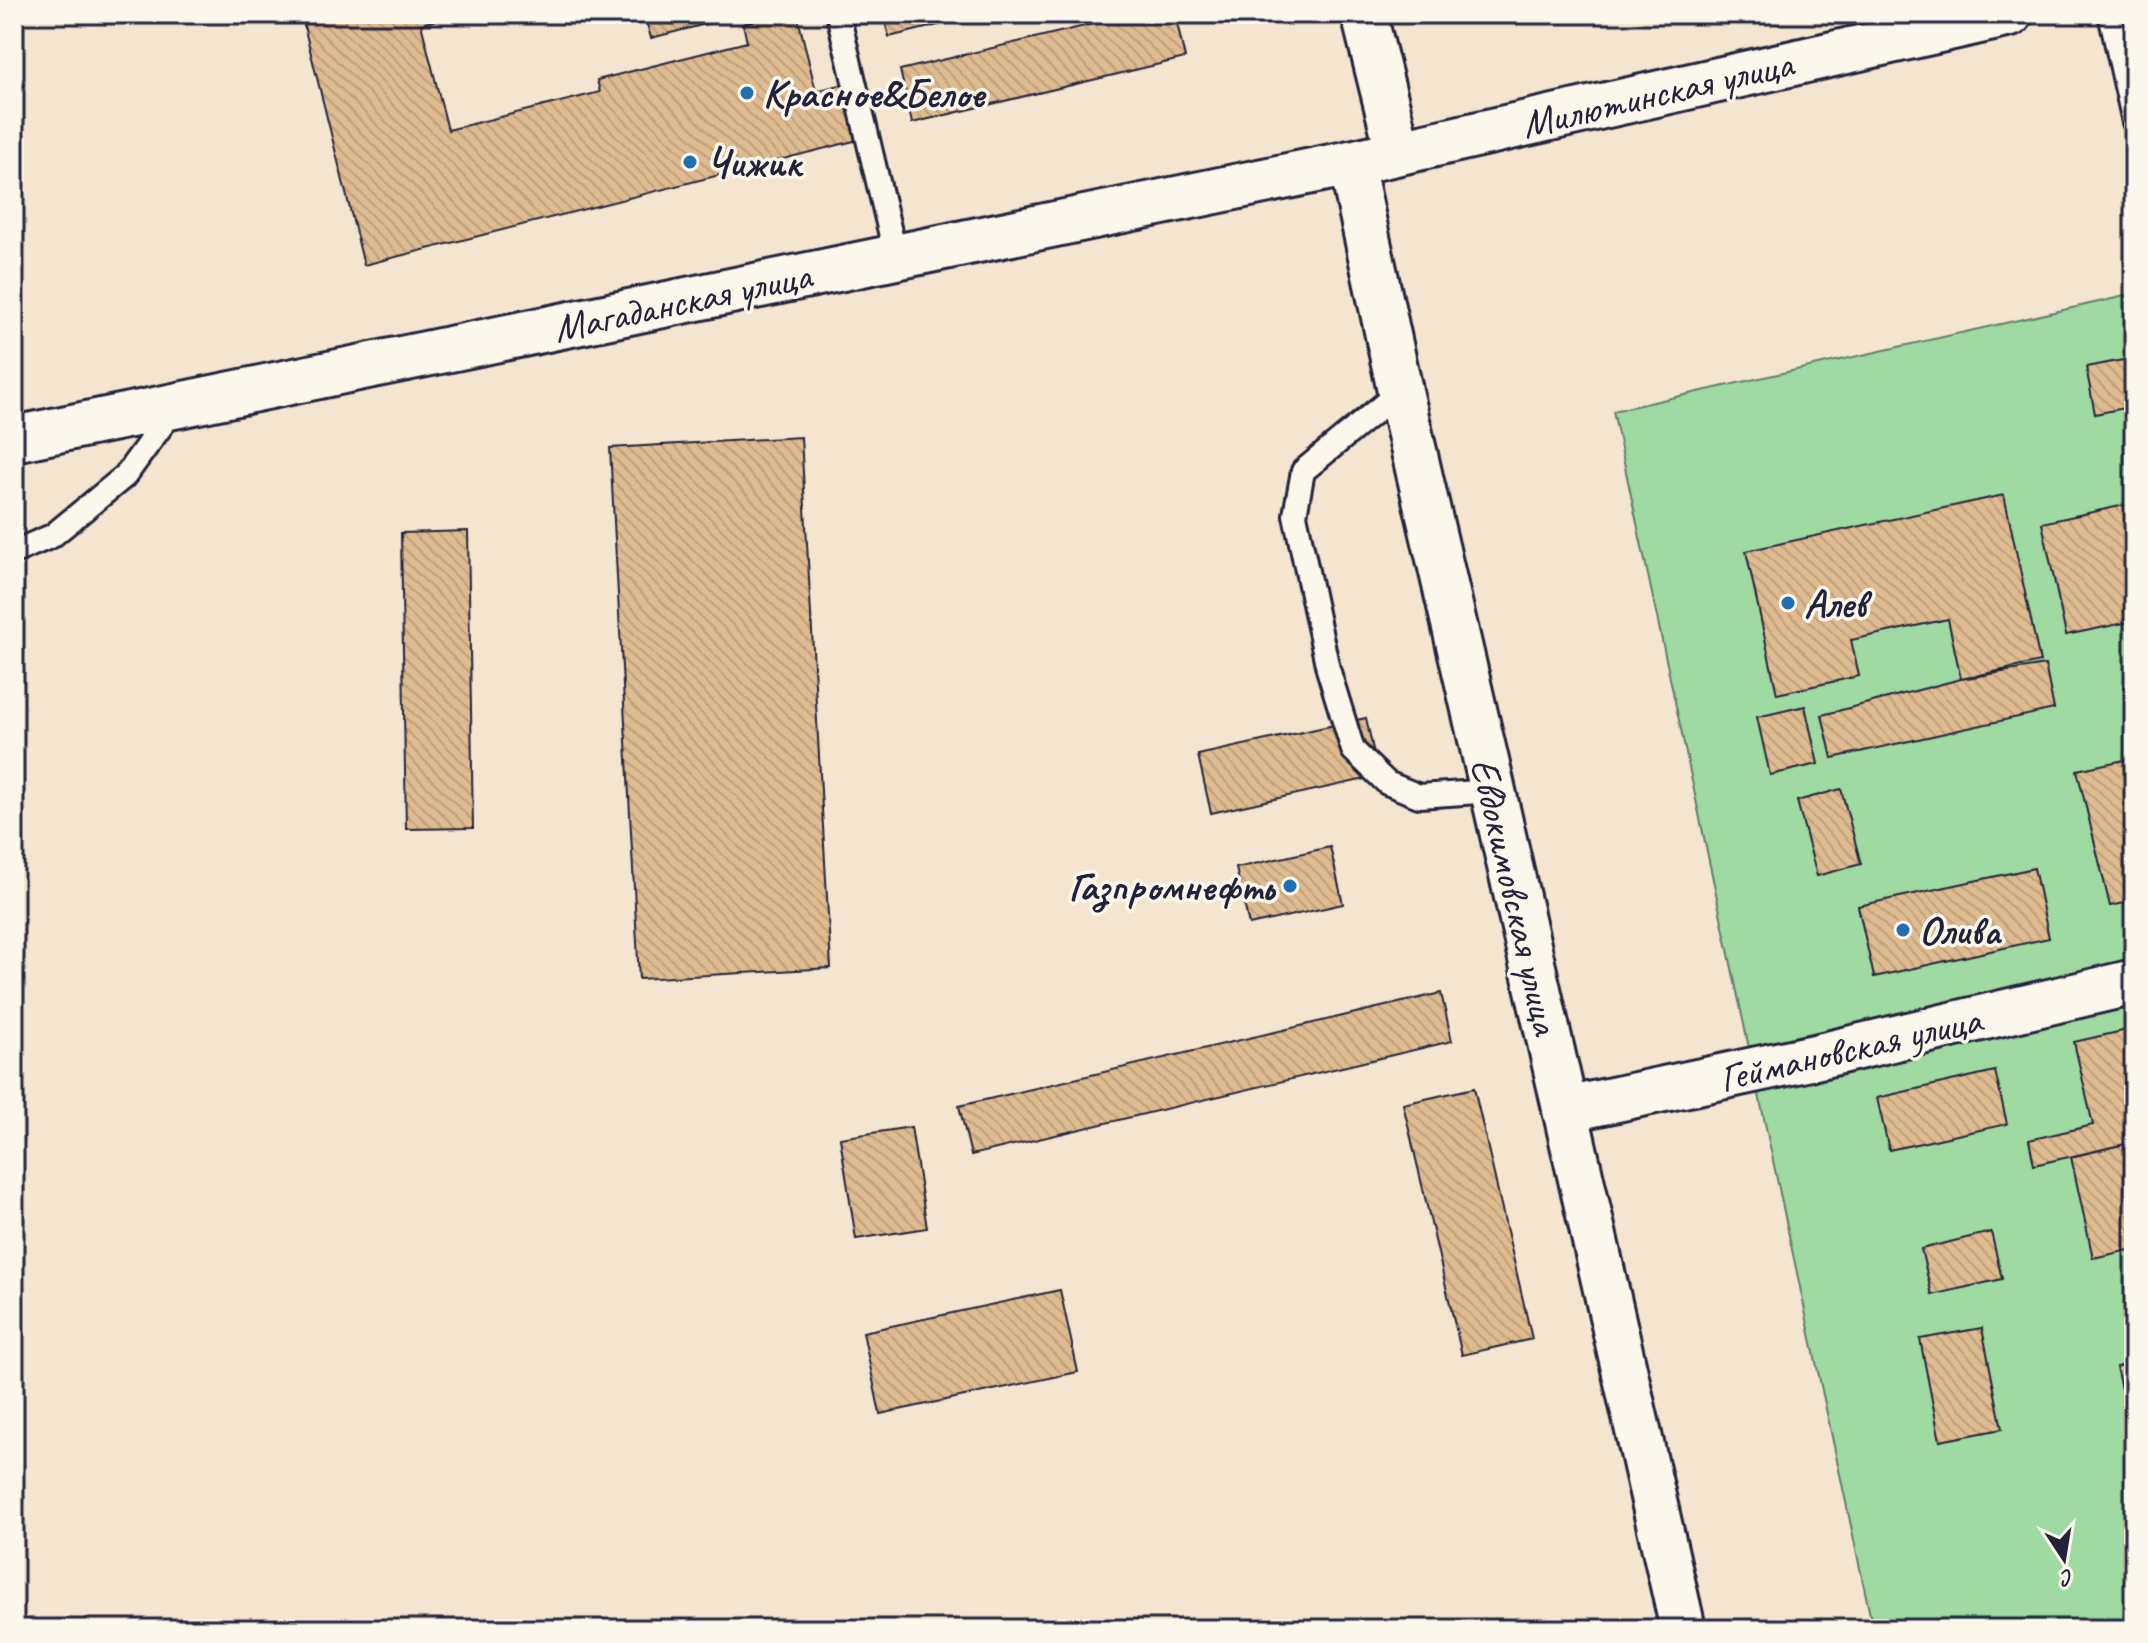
<svg xmlns="http://www.w3.org/2000/svg" width="2148" height="1643" viewBox="0 0 2148 1643" font-family="Caveat,sans-serif">
  <style>
    .garden { fill: #9edaa2; stroke: #607e6e; stroke-width: 2 }
    .building { fill: url(#building-back-hatch); stroke: #22223b; stroke-width: 2 }
    .lines { fill: none; stroke-linecap: round; stroke-linejoin: round }
    .service-casing { stroke: #22223b; stroke-width: 28 }
    .minor-casing { stroke: #22223b; stroke-width: 50 }
    .tertiary-casing { stroke: #22223b; stroke-width: 50 }
    .secondary-casing { stroke: #22223b; stroke-width: 50 }
    .service { stroke: #fbf7ec; stroke-width: 22 }
    .minor { stroke: #fbf7ec; stroke-width: 44 }
    .tertiary { stroke: #fbf7ec; stroke-width: 44 }
    .secondary { stroke: #fbf7ec; stroke-width: 44 }
    .poi-dot { fill: #1f6fb2; stroke: #fbf7ec; stroke-width: 3 }
    .labels { text-anchor: middle; stroke-width: 7; stroke-linejoin: round; paint-order: stroke }
    .poi-label { font-size: 40px; font-weight: bold; fill: #22223b; stroke: #fbf7ec; text-anchor: start }
    .street-label { font-size: 40px; fill: #22223b; stroke: #fbf7ec }
  </style>
  <defs>
    <pattern id="building-back-hatch" width="6" height="6" patternUnits="userSpaceOnUse" patternTransform="scale(2)"><rect width="6" height="6" fill="#dfbb90"/><path d="M-1 5l2 2M0 0l6 6M5-1l2 2" fill="none" stroke="#bfa07d"/></pattern>
  </defs>
  <rect width="100%" height="100%" fill="#f3e5d0"/>
  <filter id="ink" filterUnits="userSpaceOnUse"><feTurbulence type="fractalNoise" baseFrequency=".0125" numOctaves="2"/><feDisplacementMap in="SourceGraphic" scale="16" xChannelSelector="R" yChannelSelector="G"/><feConvolveMatrix kernelMatrix="1 2 1 2 8 2 1 2 1" color-interpolation-filters="sRGB"/></filter>
  <g filter="url(#ink)">
    <path class="garden" d="M2134,294V1629H1873L1613,411Z"/>
    <path class="building" d="M301,14H462L421,24L448,130L600,92L597,80L747,42L743,24L782,14H797L816,91L848,83L862,139L364,265Z
      M644,14H745L651,38Z
      M883,14H983L889,37Z
      M1135,14H1175L1185,58L912,123L900,70Z
      M2134,358V406L2095,414L2086,367Z
      M801,437L831,968L639,979L610,448Z
      M2004,495L2040,662L1961,679L1948,619L1851,640L1859,676L1777,694L1746,551Z
      M2134,503V621L2066,635L2042,523Z
      M468,531L473,828L406,829L401,533Z
      M2045,665L2054,709L1832,758L1822,715L1961,679Z
      M1805,706L1818,764L1770,775L1757,717Z
      M1366,718L1379,776L1211,813L1198,755Z
      M2134,758V901L2110,906L2077,770Z
      M1841,789L1861,864L1817,876L1797,801Z
      M1330,847L1343,904L1249,925L1236,868Z
      M2034,868L2049,938L1874,977L1858,906Z
      M1441,993L1452,1041L971,1155L959,1106Z
      M2127,1030L2134,1063V1142L2034,1165L2029,1140L2093,1125L2074,1042Z
      M1995,1071L2007,1124L1889,1150L1877,1098Z
      M1474,1088L1532,1339L1462,1355L1403,1104Z
      M911,1127L927,1228L856,1239L840,1138Z
      M2134,1142V1249L2093,1258L2071,1157Z
      M1991,1232L2002,1279L1932,1295L1921,1249Z
      M1060,1290L1078,1372L880,1414L863,1332Z
      M1982,1328L2002,1429L1940,1441L1920,1339Z
      M2134,1363V1446L2116,1367Z"/>
    <g class="lines">
      <g class="service-casing">
        <path id="service" d="M838,14L896,257
          M2110,14L2134,122
          M1400,391L1303,471L1295,515L1328,669L1353,750L1387,783L1419,796L1493,791
          M14,552L52,536L125,476L173,410"/>
      </g>
      <g class="minor-casing">
        <path id="minor" d="M1364,14L1398,151
          M1565,1110L1815,1057L2134,982"/>
      </g>
      <g class="tertiary-casing">
        <path id="tertiary" d="M14,439L1351,163"/>
      </g>
      <g class="secondary-casing">
        <path id="secondary" d="M1683,1629L1493,791L1400,391L1351,163L2010,14"/>
      </g>
      <use href="#service" class="service"/>
      <use href="#minor" class="minor"/>
      <use href="#tertiary" class="tertiary"/>
      <use href="#secondary" class="secondary"/>
    </g>
  </g>
  <g class="poi-dot">
    <circle cx="747" cy="93" r="8"/>
    <circle cx="690" cy="162" r="8"/>
    <circle cx="1788" cy="603" r="8"/>
    <circle cx="1290" cy="886" r="8"/>
    <circle cx="1903" cy="930" r="8"/>
  </g>
  <g class="labels">
    <g class="poi-label">
      <text x="763" y="107">Красное&amp;Белое</text>
      <text x="706" y="176">Чижик</text>
      <text x="1804" y="617">Алев</text>
      <text x="1274" y="900" text-anchor="end">Газпромнефть</text>
      <text x="1919" y="944">Олива</text>
    </g>
    <g class="street-label">
      <text transform="translate(1657 93) rotate(-13)" y="14">Милютинская улица</text>
      <text transform="translate(682 301) rotate(-12)" y="14">Магаданская улица</text>
      <text transform="translate(1516 896) rotate(77)" y="14">Евдокимовская улица</text>
      <text transform="translate(1850 1048) rotate(-13)" y="14">Геймановская улица</text>
    </g>
  </g>
  <rect width="2148" height="1643" fill="none" stroke="#fbf7ec" stroke-width="48"/>
  <rect x="24" y="24" width="2100" height="1595" fill="none" stroke="#22223b" stroke-width="3" filter="url(#ink)"/>
  <g transform="translate(2064 1559) rotate(168)" stroke="#fbf7ec" stroke-width="6" paint-order="stroke">
  <path d="M0-6L14 30L0 20L-14 30Z" fill="#22223b"/>
  <text y="-12" font-size="22" font-weight="bold" text-anchor="middle" fill="#22223b">С</text>
  </g>
</svg>
